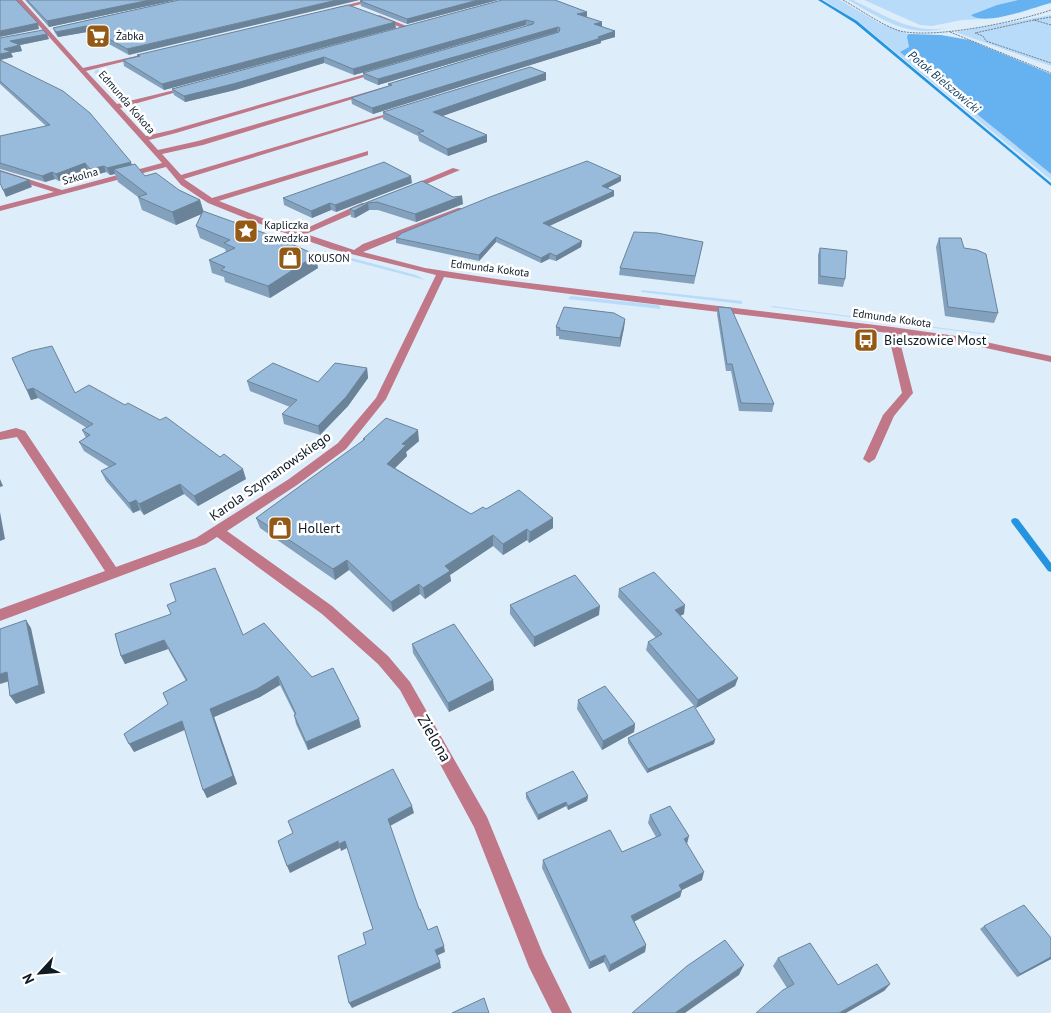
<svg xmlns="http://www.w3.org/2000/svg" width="1051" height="1013" viewBox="0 0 1051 1013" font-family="'PT Sans',sans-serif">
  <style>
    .green { fill: #b9dbfa }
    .forest { fill: #66b2f1 }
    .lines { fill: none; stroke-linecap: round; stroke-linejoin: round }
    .stream { fill: #2493e0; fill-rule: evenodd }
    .path { stroke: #717f8b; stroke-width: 1; stroke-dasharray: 2 1; stroke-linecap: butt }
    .minor { fill: #c07788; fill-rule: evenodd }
    .wall { fill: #83a1bc }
    .shaded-wall { fill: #6a8399 }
    .building { fill: #98bbdb; stroke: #6a8399 }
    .labels { text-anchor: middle; stroke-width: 5; stroke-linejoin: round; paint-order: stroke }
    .far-poi-label { font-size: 11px; fill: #0d1b26; stroke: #fff; text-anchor: start }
    .far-street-label { font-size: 11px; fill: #0d1b26; stroke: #fff }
    .far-water-label { font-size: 12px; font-style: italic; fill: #174060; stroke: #fff }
    .poi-label { font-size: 14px; fill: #0d1b26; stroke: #fff; text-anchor: start }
    .street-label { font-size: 14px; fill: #0d1b26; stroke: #fff }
    .near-street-label { font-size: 16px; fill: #0d1b26; stroke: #fff }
  </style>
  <rect width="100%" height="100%" fill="#deedfa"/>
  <path class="green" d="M824,0H840L879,23L908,34L907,37L909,47L901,52L1051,174V180L861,24Z
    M848,0H853C884,15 915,36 950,27C910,40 882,19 848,0Z
    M864,0H1018L997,5L976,13V18L983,19L962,20L932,26L920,25Z
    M1051,15V66L955,32Z
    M97,69L128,102L121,103L94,72Z
    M325,251L416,275L425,280L322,253Z
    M642,290L742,301V304L641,292Z
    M571,296L659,305L661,309L568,299Z
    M772,306L989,334V335L771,307Z"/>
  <path class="forest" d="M1018,0H1051V3C1034,7 985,27 971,15L997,5Z
    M908,34L941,35L969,40L1051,74V174L900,52L909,47L907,37Z"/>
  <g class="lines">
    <path class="stream" d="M818,0H822L857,21L1051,183V186L855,23Z
      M1015,518L1018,519L1051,563V572L1048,571L1012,523L1011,521L1012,519Z"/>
    <path class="path" d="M843,0C861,10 881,25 900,31C935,39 1016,22 1051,10
      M1051,17L1034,20L1051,25
      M1034,20L975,33L983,36L986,41L1051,63
      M950,32L1051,73"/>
    <path class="minor" d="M16,0H22L83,68L154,52V54L86,71L117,104L191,86V88L120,108L146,136L172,130L376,71L381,72L176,133L149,140L158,150L198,141L405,81V83L203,145L162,154L181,175L400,110V112L184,179L212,198L368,151V155L219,201L298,232L362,203H368V207L306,234L354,250L363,244L458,208H461V212L363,252L425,268L503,280L892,327L963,337L1051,356V362L963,343L898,334L913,393L894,416L875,459L869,463L863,459L883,415L902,393L888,333C740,313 591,299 444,277L386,399L346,449L297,485L227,531L332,606L388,656L410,682L487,817L543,954L572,1013H552L529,967L474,827L400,690L378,664L322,614L217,537L206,544L0,621V609L105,571L17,437L0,440V432L16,428L25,431L116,567L196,538L289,479L338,443L376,398L436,275L331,249L268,227L208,203L181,185L166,167L0,211V206L54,192L0,175V170L62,190L162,163Z
      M367,0H377L334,11L331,9Z
      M379,15L409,27L410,28L405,29L377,18Z
      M453,168L460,170L412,190L405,188Z"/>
  </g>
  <path class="wall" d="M25,0H176L49,27Z
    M179,0L129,55L87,32L58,37L55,33L53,28Z
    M363,0H498L407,24L361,6L360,1Z
    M558,1L587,12V17L602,27L615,31V37L601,41V43L373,114L352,104L351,98L389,87L388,84L557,32L378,85L364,79L363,73L528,26L526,25L354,75L324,63L235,90L185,102L174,95L172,89Z
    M396,28L164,90L124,66L123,60L138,57L137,55Z
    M0,38L49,39L20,45L22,51L11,53L13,57L0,60L131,162V165L145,176L179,190L200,200L203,211L318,268L270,298L225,282L224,277L212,273L209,260L226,252L225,249L200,238L196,226L201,214L176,225L142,210L138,197L118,182L115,174L110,175L106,172L92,176L88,170L59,181L55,179L45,182L0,169V136L46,126L0,84Z
    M546,73V80L442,116L487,142L448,156L419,141L418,136L383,119V112Z
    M422,181L463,204L416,222L378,210H369L355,218L351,217L350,209Z
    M621,181L607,188L614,191V196L549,226L582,241L581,247L556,261L549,259L541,263L496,242L479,261L396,243V238Z
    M412,183L336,212L331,210L312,218L284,205L283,198Z
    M939,238L964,248L998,313L994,323L945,316L936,247Z
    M703,242L694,284L619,275L620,268Z
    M820,248L845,279L843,287L818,284V255Z
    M718,307L774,404L772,412L739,411L731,371H726L717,314Z
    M625,319L624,328L620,347L559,339V336H556V327Z
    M12,358L75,393L246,479L198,506L184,494L144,515L140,510L133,513L106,481L101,471L109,467L84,451L79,442L86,438L82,430L87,428L38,398L31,400Z
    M367,368L368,378L348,406L320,435L284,424L282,414L290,407L250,391L247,381L318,382Z
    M363,439L419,441L406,452L407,456L395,468L471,514L486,509L553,528L529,543L527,540L503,555L493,546L450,575L451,581L425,599L420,594L393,612L349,570L335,580L260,528L256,518L363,441Z
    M619,589L684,614L680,616L738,678L735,686L696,708L646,650L648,642L656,638L618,597Z
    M510,605L599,615L534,647L510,614Z
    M115,634L243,635L312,677L361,727L308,750L296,724L294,715H295L280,685L260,697L214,717L237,784L207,798L185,730L134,752L186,681L168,649L125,664L121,656Z
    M412,644L493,680L494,690L449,712L413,653Z
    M578,700L635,724L634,732L602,750L577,709Z
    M628,738L714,744L647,773L628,743Z
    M526,793L588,796L587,801L568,810L566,806L538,820L526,798Z
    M650,815L687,844L702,880L682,890L680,897L634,921L646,945L645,952L609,972L604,962L589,969L542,868L543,860L622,852L656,837L648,823Z
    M984,926L1051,959L1017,977L980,929Z
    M778,958L838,985L890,984L884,991L787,988L773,966Z"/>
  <path class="shaded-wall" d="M150,0H176L49,27L47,21Z
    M337,0H360L129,55L127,49Z
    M478,0H498L407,24V19Z
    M587,12V17L577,14Z
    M526,20V25L354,75L353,69Z
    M395,22L396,28L164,90L162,84Z
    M602,22V28L594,24Z
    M38,23L39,29L0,37V31Z
    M86,26L87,32L58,37L56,32Z
    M558,27L557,32L378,85V79Z
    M615,31V37L601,41V43L373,114L372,108Z
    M47,34L49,39L20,45L22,51L11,53L13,57L0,60V54L10,41Z
    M324,57V63L235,90L185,102L184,96Z
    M546,73V80L434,119L433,112Z
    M487,135V142L448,156L447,149Z
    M131,162L133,169H114L115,174L110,175L107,168Z
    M85,163L88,170L59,181L56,174Z
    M104,166L106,172L92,176L90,169Z
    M52,172L55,179L45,182L42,176Z
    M411,176L412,183L336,212L335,205Z
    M621,176V181L602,191V186Z
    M29,180L32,187L6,197L3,190Z
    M614,191V196L543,229V223Z
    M462,196L463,204L416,222L415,214Z
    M200,200L204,213L176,225L172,212Z
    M330,203L331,210L312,218L311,211Z
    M368,203L369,210L355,218L354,211Z
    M496,237V242L479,261V255Z
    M582,241L581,247L556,261V256Z
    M550,253L549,259L541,263V258Z
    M316,255L318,268L270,298L268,286Z
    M625,319L624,328L620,347V338Z
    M367,368L368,378L348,406L320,435L318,426Z
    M33,388L38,398L31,400L27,390Z
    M418,430L419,441L406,452L407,456L389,474L387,464L402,444Z
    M243,469L246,479L198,506L194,496Z
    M0,479L3,486L0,487Z
    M180,484L184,494L144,515L139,504Z
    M136,500L140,510L133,513L129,503Z
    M0,512L5,539L0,541Z
    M553,518V528L529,543L530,532Z
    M527,529V540L503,555V544Z
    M493,535V546L450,575L451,581L425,599L423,588L445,566Z
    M347,560L349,570L335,580L333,569Z
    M419,584L420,594L393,612L391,602Z
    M685,605L684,614L673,619L675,610Z
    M600,606L599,615L534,647V637Z
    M26,620L31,628L45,693L16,704L10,696Z
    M164,640L168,649L125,664L121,656Z
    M7,672L13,680L0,684V674Z
    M278,676L280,685L260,697L214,717L237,784L207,798L203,790L210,709Z
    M738,678L735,686L696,708L698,700Z
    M493,680L494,690L449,712L448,703Z
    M359,719L361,727L308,750L306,742Z
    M182,721L186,729L134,752L129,744Z
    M635,724L634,732L602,750L603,741Z
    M715,740L714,744L647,773L648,769Z
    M588,796L587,801L568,810V806Z
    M566,802V806L538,820V815Z
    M412,806L414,813L390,826L388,819Z
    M689,836L687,844L684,839Z
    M338,841L340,848L290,873L287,866Z
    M345,841L347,848L341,851L339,844Z
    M704,872L702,880L682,890L680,897L630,924L631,916L679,885Z
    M646,945L645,952L609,972L610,965Z
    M444,946L445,952L436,956L435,950Z
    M605,955L604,962L589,969L590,962Z
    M1051,957V959L1017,977L1020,974Z
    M440,962L441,968L352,1008L349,1003Z
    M744,965L739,975L685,1013H675Z
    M890,984L884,991L846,1013H839Z"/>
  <path class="building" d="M0,0H16L38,23L0,31Z
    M27,0H150L47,21Z
    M179,0H337L127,49L86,26L56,32L53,28Z
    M363,0H478L407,19L360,1Z
    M502,0H555L587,12L577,14L602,22L594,24L615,31L598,37L601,38L372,108L351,98L392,85L388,84L559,32L560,28L558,27L378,79L363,73L533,24L534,22L526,20L353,69L324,57L233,84L184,96L172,89Z
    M348,5L395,22L162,84L123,60L140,56L137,55Z
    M43,30L47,34L10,41L20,45L4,49L11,52L0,54V38Z
    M0,60L63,91L90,113L131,162L107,168L104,166L90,169L85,163L56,174L52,172L42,176L0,163V136L50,125L0,81Z
    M530,67L546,73L433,112L487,135L447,149L418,133L424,131L383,112Z
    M587,161L621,176L602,186L614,191L543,223L582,241L556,256L550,253L541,258L496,237L479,255L396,238L402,233L490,197Z
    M384,162L411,176L335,205L330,203L311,211L283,198Z
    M135,164L145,176L156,173L179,190L200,200L172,212L138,197L147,194L114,169Z
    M0,171L29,180L3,190L0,183Z
    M422,181L453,197L462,196L415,214L377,202L368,203L354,211L350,209Z
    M203,211L278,238L316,255L268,286L221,270L225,267L209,260L235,248L224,243L230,240L196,226Z
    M634,232L657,233L703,242L695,276L620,268Z
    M939,238H961L964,248L977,250L986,254L998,313L948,307Z
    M820,248L847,251L845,279L820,276Z
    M564,307L614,313L625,319L620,338L559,330L560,328L556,327Z
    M718,307L731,308L774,404L741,403L732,364H727Z
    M52,346L75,393L89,385L125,405L128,403L160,420L166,417L220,457L224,454L243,469L194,496L180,484L139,504L136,500L129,503L101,471L116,464L79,442L90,435L82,430L93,424L33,388L27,390L12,358L30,351Z
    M273,363L318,382L335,363L367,368L346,397L318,426L282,414L297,400L247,381Z
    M386,418L418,430L402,444L406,445L387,464L471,514L483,507L486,509L519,490L553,518L530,532L527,529L503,544L493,535L445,566L450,571L423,588L419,584L391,602L347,560L333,569L256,518L365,439H363Z
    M215,568L243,635L264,623L312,677L333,668L359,719L306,742L294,715L296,714L278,676L257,689L210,709L233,776L203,790L182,721L129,744L124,734L168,704L163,693L187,680L164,640L121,656L115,634L171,614L167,605L176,601L170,584Z
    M654,572L685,605L675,610L738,678L698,700L648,642L662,634L619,589Z
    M575,575L600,606L534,637L510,605Z
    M26,620L39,685L10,696L7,672L0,674V629Z
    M454,624L493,680L448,703L412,644Z
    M605,686L635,724L603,741L578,700Z
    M694,706L715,740L648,769L628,738Z
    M393,769L412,806L388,819L419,909H420L428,930L437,926L444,946L435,950L440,962L349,1003L338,956L366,944L363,933L373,929L345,841L339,844L338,841L287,866L278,841L293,833L288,821Z
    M573,771L588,796L568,806L566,802L538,815L526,793Z
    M670,806L689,836L684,839L704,872L679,885L682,890L631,916L646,945L610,965L605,955L590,962L543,860L610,830L622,852L661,835L650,815Z
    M1024,905L1051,938V957L1020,974L984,926Z
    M725,940L744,965L675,1013H632L687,966Z
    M810,943L838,985L877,964L890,984L839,1013H756L783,990L794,984L778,958Z
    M484,998L489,1013H452Z"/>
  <defs>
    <g id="supermarket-square" transform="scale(1.25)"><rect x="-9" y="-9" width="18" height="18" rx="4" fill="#935a15" stroke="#fff"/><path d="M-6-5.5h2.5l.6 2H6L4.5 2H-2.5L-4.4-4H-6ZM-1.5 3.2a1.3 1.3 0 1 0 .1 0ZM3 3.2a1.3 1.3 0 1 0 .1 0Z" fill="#fff"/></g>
    <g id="sight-square" transform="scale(1.25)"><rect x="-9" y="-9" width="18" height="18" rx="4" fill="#935a15" stroke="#fff"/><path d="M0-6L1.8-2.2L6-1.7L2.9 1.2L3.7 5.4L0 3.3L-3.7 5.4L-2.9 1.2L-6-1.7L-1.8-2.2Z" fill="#fff"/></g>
    <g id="shop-square" transform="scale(1.25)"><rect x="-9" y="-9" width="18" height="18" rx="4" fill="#935a15" stroke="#fff"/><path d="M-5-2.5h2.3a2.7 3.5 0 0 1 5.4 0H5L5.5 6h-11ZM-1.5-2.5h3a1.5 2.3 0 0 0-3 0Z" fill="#fff"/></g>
    <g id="bus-square" transform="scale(1.25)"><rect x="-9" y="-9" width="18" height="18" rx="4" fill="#935a15" stroke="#fff"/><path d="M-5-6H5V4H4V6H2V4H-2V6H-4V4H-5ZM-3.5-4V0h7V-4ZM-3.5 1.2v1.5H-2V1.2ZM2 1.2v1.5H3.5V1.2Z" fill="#fff"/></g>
  </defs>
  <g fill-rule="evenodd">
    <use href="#supermarket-square" x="98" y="36"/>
    <use href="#sight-square" x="246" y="231"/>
    <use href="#shop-square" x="290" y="258"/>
    <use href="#bus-square" x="866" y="340"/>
    <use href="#shop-square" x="280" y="528"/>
  </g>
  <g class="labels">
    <g class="far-poi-label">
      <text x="116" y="40">Żabka</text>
      <text x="264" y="229">Kapliczka<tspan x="264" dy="13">szwedzka</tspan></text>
      <text x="308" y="262">KOUSON</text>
    </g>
    <g class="far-street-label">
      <text transform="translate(127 102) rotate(49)" y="4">Edmunda Kokota</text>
      <text transform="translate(80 176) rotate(-16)" y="4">Szkolna</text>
      <text transform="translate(490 268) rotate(7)" y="4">Edmunda Kokota</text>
      <text transform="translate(892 318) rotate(8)" y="4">Edmunda Kokota</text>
    </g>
    <g class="far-water-label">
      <text transform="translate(944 82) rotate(40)" y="4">Potok Bielszowicki</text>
    </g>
    <g class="poi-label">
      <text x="884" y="345">Bielszowice Most</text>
      <text x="298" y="533">Hollert</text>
    </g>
    <g class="street-label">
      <text transform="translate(270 476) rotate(-35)" y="5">Karola Szymanowskiego</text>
    </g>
    <g class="near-street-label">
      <text transform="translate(435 738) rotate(60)" y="6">Zielona</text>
    </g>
  </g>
  <g transform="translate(40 973) rotate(244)" stroke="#ffffff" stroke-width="4" paint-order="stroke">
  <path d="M0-4L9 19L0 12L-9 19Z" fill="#0d1b26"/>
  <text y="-8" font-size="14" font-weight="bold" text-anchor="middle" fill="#0d1b26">N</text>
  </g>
</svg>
